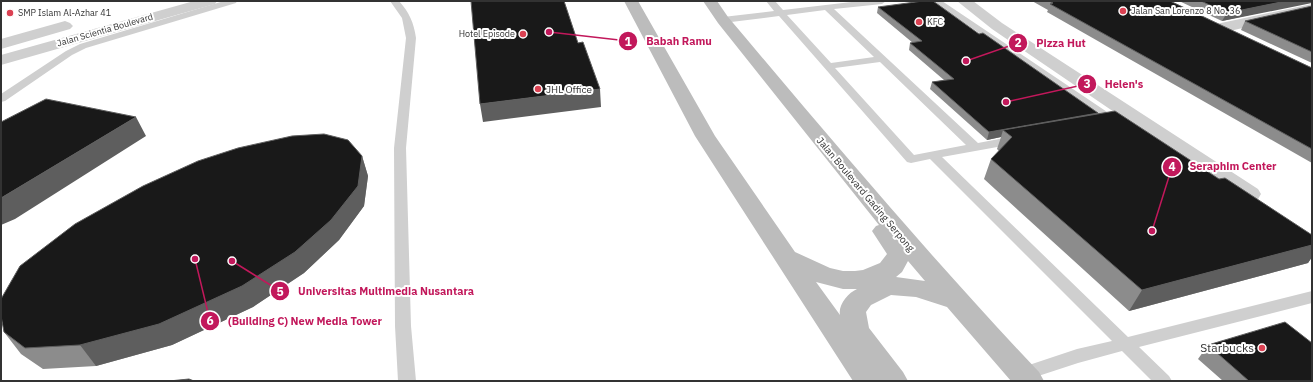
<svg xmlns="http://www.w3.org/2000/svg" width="1313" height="382" viewBox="0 0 1313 382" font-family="'IBM Plex Sans',sans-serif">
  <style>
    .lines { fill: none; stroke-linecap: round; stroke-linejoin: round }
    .lane { fill: #cfcfcf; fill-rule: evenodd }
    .street { fill: #cfcfcf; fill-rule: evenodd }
    .secondary { fill: #bcbcbc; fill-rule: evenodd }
    .wall { fill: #8c8c8c }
    .shaded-wall { fill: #5e5e5e }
    .building { fill: #191919; stroke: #5e5e5e }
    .poi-dot { fill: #db4152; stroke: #fff; stroke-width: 1.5 }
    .labels { text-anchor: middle; stroke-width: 4; stroke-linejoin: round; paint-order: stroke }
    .far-poi-label { font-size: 9px; fill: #323232; stroke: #fff; text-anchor: start }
    .far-street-label { font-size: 9px; fill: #323232; stroke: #fff }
    .poi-label { font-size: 10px; fill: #323232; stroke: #fff; text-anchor: start }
    .street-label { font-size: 10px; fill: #323232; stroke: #fff }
    .near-poi-label { font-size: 12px; fill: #323232; stroke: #fff; text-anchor: end }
    .leader { fill: none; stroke: #c2185b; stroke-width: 1.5 }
    .callout-dot { fill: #c2185b; stroke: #fff; stroke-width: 1.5 }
    .mark-label { font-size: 12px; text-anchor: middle; font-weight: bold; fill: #fff }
    .callout-label { font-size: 11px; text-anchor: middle; font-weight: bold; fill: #c2185b; stroke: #fff; stroke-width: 4; stroke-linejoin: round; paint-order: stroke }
  </style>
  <rect width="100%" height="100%" fill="#fff"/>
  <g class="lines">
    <path class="lane" d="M224,1H237L236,3L86,48L72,55L5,101L1,102V94L66,51L80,44Z
      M390,1H399C409,12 414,23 416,38L406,148L411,326L416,381H398L395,326L394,148L406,38L402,18Z
      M766,1H775L783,10L860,1H886L882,4L834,9L978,143L1015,136L1019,137L1021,140L1019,143L942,157L1128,337L1312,291V303L1139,347L1169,376L1172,381H1152L1122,351L1078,363L1023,381L1017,379L1014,374L1017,369L1077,349L1112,341L930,159L911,163L907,162L779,16L723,23L718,20L723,17L774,11ZM825,10L874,57L831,63L787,15ZM880,62L966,145L914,155L835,68Z
      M932,1H942L1122,122L1120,124H1112Z"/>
    <path class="street" d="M194,1H217L215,4L1,65V55Z
      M957,1H973L1002,23L1258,189L1261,194L1258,199L1250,201L1242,199L992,29Z
      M1312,4V12L1221,33L1215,31L1213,28L1215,25L1221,23Z
      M65,21L70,23L73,26L70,29L1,49V39Z"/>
    <path class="secondary" d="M624,1H638L715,136L795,252L830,268L843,271H855L863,270L880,263L887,254L872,231L876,226L879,225L718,23L703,1H717L728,17C830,138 931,258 1039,372L1044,381H1011L947,307L916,297L891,295L871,305L866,312L869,328L903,372L908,381H853L695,136ZM908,261L925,281L896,277L902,272ZM816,282L843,289H857C848,293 838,305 840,315Z"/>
  </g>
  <path class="wall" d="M1032,1H1170L1312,68V163L1047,12L1048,10Z
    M1179,1H1312L1222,21Z
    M1312,6V63L1241,30L1245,21Z
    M878,7L979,34L1098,113L1219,179L1312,235V257L1308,263L1129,311L984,179L991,159L999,151L997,149L1001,137L987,140L930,89L932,82L944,80L909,50L910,43H913L877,13Z
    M362,156L368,176L364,206L339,240L304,273L253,307L172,345L96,366L43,369L21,354L4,332Z
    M1208,345L1312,381H1223L1198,359Z"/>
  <path class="shaded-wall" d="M1286,1H1312V3L1222,21L1227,13Z
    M600,89L601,107L483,122L480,104Z
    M136,117L146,136L15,219L1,225V198Z
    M1003,130L1001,137L987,140L989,132Z
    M362,156L368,176L364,206L339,240L304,273L253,307L172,345L96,366L80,345Z
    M1312,245V257L1308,263L1129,311L1142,290Z"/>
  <path class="building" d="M471,1H564L578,43L583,42L600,89L480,104Z
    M923,1H933L979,34L983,33L1098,113L989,132L932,82L954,79L910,43L922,41L878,7Z
    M1049,1H1170L1312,68V149L1050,4L1053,3Z
    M1201,1H1286L1227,13Z
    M1312,6V52L1245,21Z
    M46,99L136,117L1,198V122Z
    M1115,111L1219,179L1225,178L1312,235V245L1142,290L991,159L1012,137L1003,130Z
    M324,134L348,140L362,156L358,186L331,220L295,252L242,286L159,324L80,345L25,348L4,332L1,316V299L20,266L75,224L143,186L198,161L238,148L292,136Z
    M1285,322L1312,343V381H1249L1208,345Z
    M189,379L194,381H169Z"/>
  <g class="poi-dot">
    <circle cx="1123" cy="11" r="4"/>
    <circle cx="10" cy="13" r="4"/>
    <circle cx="919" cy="22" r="4"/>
    <circle cx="523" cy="34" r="4"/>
    <circle cx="538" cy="89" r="4"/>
    <circle cx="1262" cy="348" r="4"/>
  </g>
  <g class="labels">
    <g class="far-poi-label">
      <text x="1131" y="14">Jalan San Lorenzo 8 No. 36</text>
      <text x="18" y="16">SMP Islam Al-Azhar 41</text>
      <text x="927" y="25">KFC</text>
      <text x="515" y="37" text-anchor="end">Hotel Episode</text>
    </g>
    <g class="far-street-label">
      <text transform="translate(105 30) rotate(-16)" y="3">Jalan Scientia Boulevard</text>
    </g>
    <g class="poi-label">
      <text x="546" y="93">JHL Office</text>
    </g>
    <g class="street-label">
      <text transform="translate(866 194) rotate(50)" y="4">Jalan Boulevard Gading Serpong</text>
    </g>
    <g class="near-poi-label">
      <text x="1254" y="352">Starbucks</text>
    </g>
  </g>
  <path class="leader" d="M549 32L628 41M966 61L1018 43M1006 102L1087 84M1152 231L1172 167M232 261L280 291M195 259L210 321"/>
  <g class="callout-dot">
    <circle cx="549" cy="32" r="4"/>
    <circle cx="966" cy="61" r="4"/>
    <circle cx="1006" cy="102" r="4"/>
    <circle cx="1152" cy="231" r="4"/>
    <circle cx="232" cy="261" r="4"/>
    <circle cx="195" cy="259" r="4"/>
    <circle cx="628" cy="41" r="10"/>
    <circle cx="1018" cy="43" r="10"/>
    <circle cx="1087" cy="84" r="10"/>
    <circle cx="1172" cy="167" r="10"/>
    <circle cx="280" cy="291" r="10"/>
    <circle cx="210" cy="321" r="10"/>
  </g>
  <g class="mark-label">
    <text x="628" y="46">1</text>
    <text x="1018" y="47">2</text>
    <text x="1087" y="88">3</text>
    <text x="1172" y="171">4</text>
    <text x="280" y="296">5</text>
    <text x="210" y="325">6</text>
  </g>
  <g class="callout-label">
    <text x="679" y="45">Babah Ramu</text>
    <text x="1061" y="47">Pizza Hut</text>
    <text x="1124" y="88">Helen's</text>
    <text x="1233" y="170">Seraphim Center</text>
    <text x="386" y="295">Universitas Multimedia Nusantara</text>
    <text x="305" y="325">(Building C) New Media Tower</text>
  </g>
  <rect width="1313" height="382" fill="none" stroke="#323232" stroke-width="4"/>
</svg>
